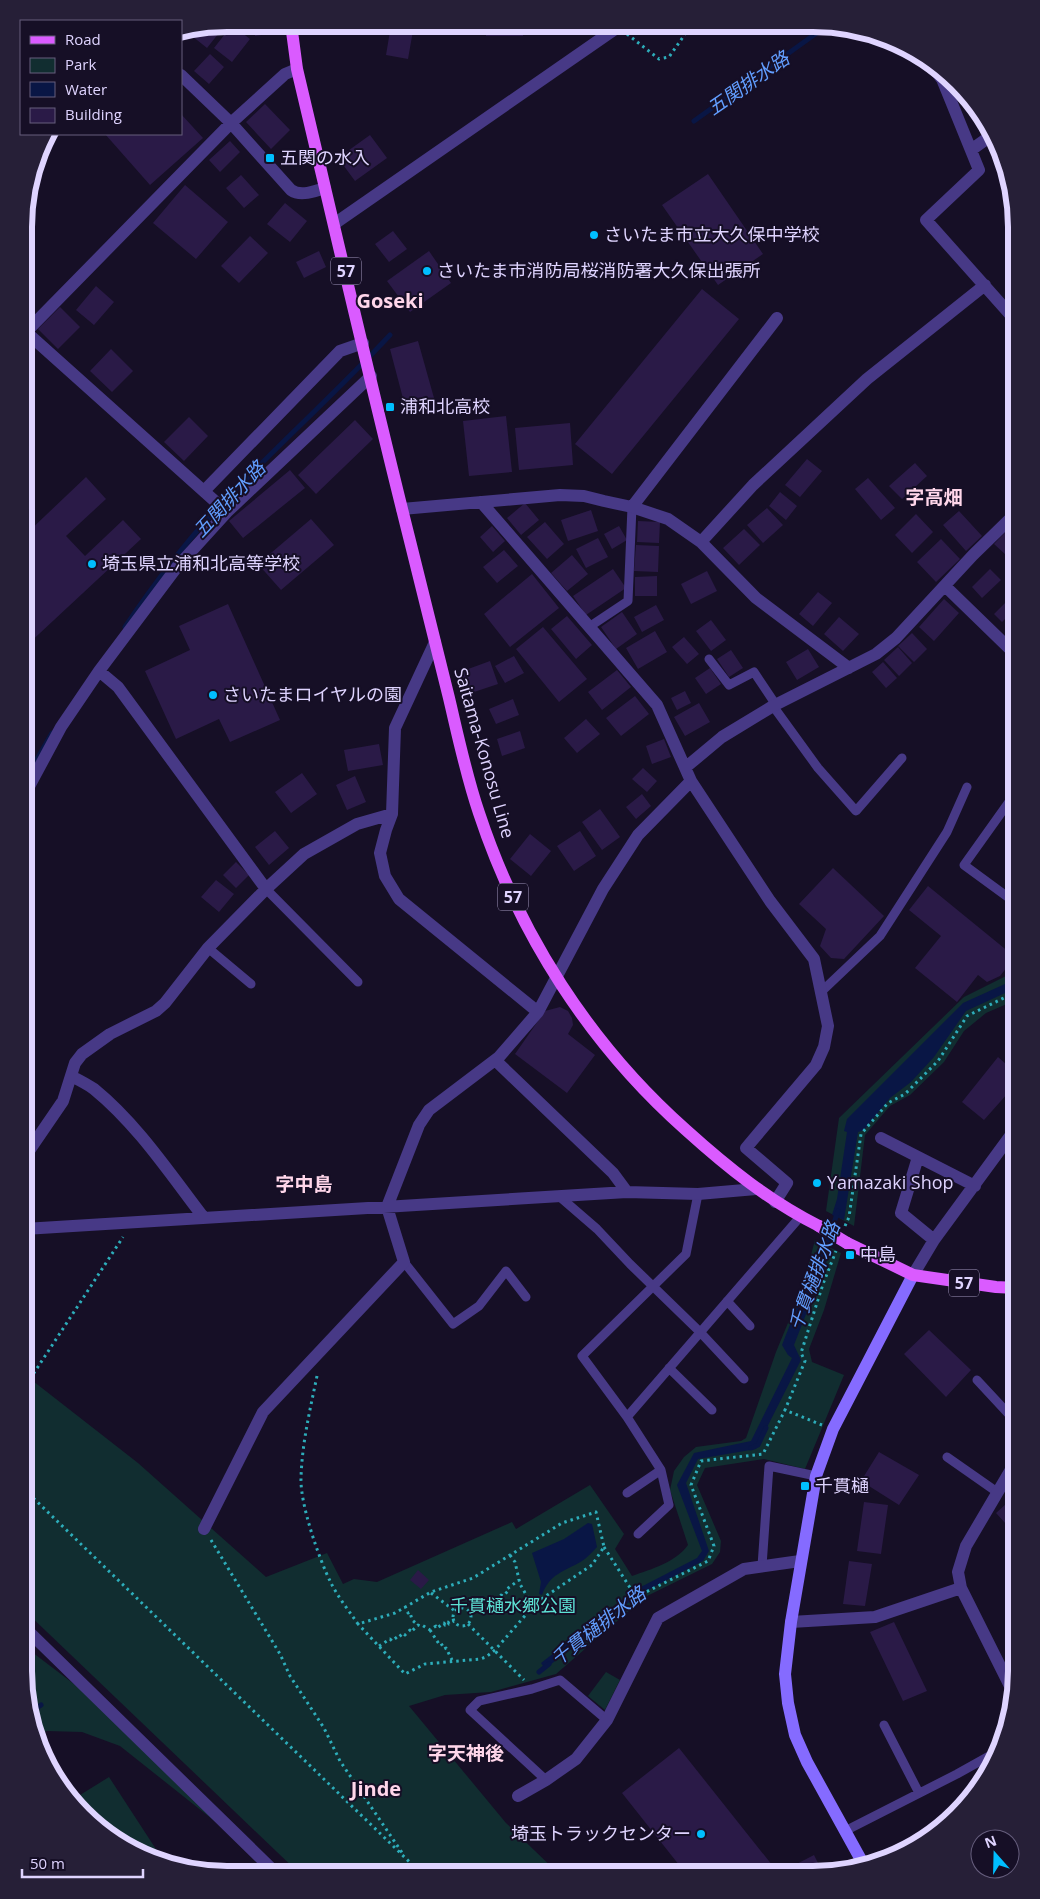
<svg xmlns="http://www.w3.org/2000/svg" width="1040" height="1899" viewBox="0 0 1040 1899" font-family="'Open Sans','Noto Sans JP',sans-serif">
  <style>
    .green { fill: #112d30 }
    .water { fill: #091645 }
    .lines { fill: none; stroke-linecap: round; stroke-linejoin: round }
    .stream { stroke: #091645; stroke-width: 5 }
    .building { fill: #2a1a47 }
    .path { stroke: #2dadba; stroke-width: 3; stroke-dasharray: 2.5 4; stroke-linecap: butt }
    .lane { stroke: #473986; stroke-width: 9 }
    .street { stroke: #473986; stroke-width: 12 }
    .secondary { stroke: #856bff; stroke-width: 12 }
    .primary { stroke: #da5bff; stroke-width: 12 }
    .primary-bridge { stroke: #da5bff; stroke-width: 12 }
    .poi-dot { fill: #00bfff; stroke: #160f26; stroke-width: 2 }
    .labels { text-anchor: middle; stroke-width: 4; stroke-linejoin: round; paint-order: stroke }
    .shield { fill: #160f26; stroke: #a399be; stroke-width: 1 }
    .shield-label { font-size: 16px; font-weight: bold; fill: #dfd4ff }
    .poi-label { font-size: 18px; fill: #dfd4ff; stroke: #160f26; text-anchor: start }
    .street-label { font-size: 18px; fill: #dfd4ff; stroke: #160f26 }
    .park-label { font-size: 18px; fill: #5de2d5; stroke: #160f26 }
    .water-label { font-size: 19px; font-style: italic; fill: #629eff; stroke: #160f26 }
    .neighbourhood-label { font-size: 19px; font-weight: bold; fill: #ffd6ea; stroke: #160f26 }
    .quarter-label { font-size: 20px; font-weight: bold; fill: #ffd6ea; stroke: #160f26 }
    .rim { fill: none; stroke: #dfd4ff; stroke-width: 6 }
  </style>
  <rect width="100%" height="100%" fill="#160f26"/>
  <path class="green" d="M1016,971V1000L986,1013L964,1031L944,1062L910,1095L890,1106L865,1135L854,1226L826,1211L839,1118L964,997Z
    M815,1240L841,1253L824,1310L809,1349L812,1362L844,1375L805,1469L764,1459L705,1468L697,1485L721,1541L720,1552L712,1564L645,1597L556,1674L491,1692L445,1695L409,1706L506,1823L560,1875L300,1874L24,1610V1374L138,1463L266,1577L327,1553L343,1584L354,1579L377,1582L512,1522L516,1529L590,1485L624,1534L615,1549L632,1576C652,1569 676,1562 688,1545L670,1490L674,1471L684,1457L696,1447L741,1441L746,1438L776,1352L802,1289Z
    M24,1646L99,1703L222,1827L120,1746L82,1732L47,1731L35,1737L24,1671Z
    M606,1672L620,1680L605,1710L588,1696Z
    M109,1777L165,1863L138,1854L93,1825L72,1800Z"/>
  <path class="water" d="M1016,979V988L966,1011L934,1057L911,1082L890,1098L864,1130L858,1132L844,1220L832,1215L837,1199L847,1132L844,1131L847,1119L963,1003Z
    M821,1246L831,1250L794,1345L801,1360L756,1449L698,1459L686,1483L709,1551L703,1561L637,1596L545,1669L541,1663L635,1590L697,1558L702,1551L677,1485L694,1453L751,1441L792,1358L788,1355L782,1345Z
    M588,1523L592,1524L597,1547C592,1552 587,1558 582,1561C564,1572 550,1573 542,1595L539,1594L541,1582L532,1553L564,1539Z"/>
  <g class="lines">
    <path class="stream" d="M694,121L825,27
      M125,627C152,587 180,549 213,513C270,452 333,396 390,335
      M25,780L52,733
      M824,1252L838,1211
      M751,1448L758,1445L766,1428
      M539,1672L549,1664
      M31,1712L41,1705"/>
  </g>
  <path class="building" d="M226,24L207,48L187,32Z
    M254,24H272L274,33L255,36Z
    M308,24H327L323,35L307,28Z
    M232,25L250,39L232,62L214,48Z
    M391,25H414L408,59L386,55Z
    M486,25L523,26V36H486Z
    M210,54L224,67L209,84L194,71Z
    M265,104L290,130L271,149L246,122Z
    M181,114L203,138L150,185L105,134H181Z
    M370,135L387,158L355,181L338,158Z
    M230,141L240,152L220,172L209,160Z
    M708,174L763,254L718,285L662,205Z
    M241,175L259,195L244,208L226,188Z
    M185,185L228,222L196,259L153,223Z
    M285,203L307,221L290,242L267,224Z
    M393,231L407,249L389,262L375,244Z
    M250,236L268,253L239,283L221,266Z
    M319,251L326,267L304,278L296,262Z
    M429,251L451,283L410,312L387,281Z
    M96,286L114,302L94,325L76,310Z
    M702,289L739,319L612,474L575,444Z
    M60,307L80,327L58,349L38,329Z
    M418,341L434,398L405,406L390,349Z
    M111,349L133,371L112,392L90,371Z
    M25,403L33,412L25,419Z
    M506,416L512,472L469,476L463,421Z
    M189,417L208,436L184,461L164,442Z
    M355,420L373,439L316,494L298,475Z
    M570,423L573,465L519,470L515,428Z
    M807,459L822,471L800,497L785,485Z
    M915,463L927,476L902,499L889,486Z
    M290,470L305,488L243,538L229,521Z
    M86,477L106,499L66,536L85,556L123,520L141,539L25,647V535Z
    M868,478L895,508L881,520L855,489Z
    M780,492L797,506L786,520L769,506Z
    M525,503L539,520L521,535L507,518Z
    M767,508L783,525L763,543L747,525Z
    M591,510L598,531L568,541L561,520Z
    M959,511L982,536L966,551L943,525Z
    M916,514L933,532L912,553L895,535Z
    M311,519L334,545L281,590L258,564Z
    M638,521L660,522L659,543L637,542Z
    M545,522L564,544L547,559L527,537Z
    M1012,525L1016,529V545L1006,555L994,544Z
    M492,526L505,541L493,552L480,537Z
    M619,526L627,540L612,549L604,534Z
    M744,529L760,545L739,565L723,548Z
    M598,538L608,557L586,568L576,549Z
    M941,539L960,559L936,582L917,562Z
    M636,545L659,546L658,572L634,571Z
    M504,550L518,566L497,583L483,567Z
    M572,555L588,574L567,591L551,573Z
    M613,569L626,588L586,615L573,596Z
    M990,569L1001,580L982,598L972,587Z
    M707,571L717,591L691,604L681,584Z
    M532,574L559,608L510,647L484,614Z
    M657,576V596H635V577Z
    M818,592L832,603L813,626L799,614Z
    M944,599L959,613L934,641L919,627Z
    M1009,599L1016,606V608L1002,622L994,614Z
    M228,604L280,720L230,742L219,719L176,739L145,671L190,650L179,626Z
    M656,605L664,620L642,632L634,617Z
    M622,612L637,634L616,649L601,627Z
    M567,616L592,645L576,659L551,629Z
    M839,617L859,634L843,651L824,634Z
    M711,620L726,640L711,651L696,631Z
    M543,627L587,679L559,702L516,649Z
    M655,631L667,652L638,669L626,648Z
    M912,633L927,649L914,662L898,646Z
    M684,637L699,654L687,664L672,647Z
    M898,647L912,663L899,676L884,660Z
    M808,649L819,667L797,680L786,662Z
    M731,650L743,668L729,677L717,659Z
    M514,656L524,673L505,683L495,666Z
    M490,661L498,684L468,694L460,672Z
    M883,662L897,678L886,688L872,672Z
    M710,668L721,684L706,694L695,678Z
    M617,670L631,687L602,710L588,692Z
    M685,691L691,703L677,710L671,698Z
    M635,696L649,714L621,736L606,718Z
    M513,699L519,715L496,724L489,709Z
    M699,703L710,722L685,736L674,717Z
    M586,719L600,734L577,753L564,738Z
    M520,731L525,748L502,756L497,739Z
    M664,739L671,757L652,764L646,746Z
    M379,744L383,765L348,771L344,750Z
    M643,768L657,781L647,792L632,779Z
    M302,773L317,794L291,813L275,792Z
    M355,776L366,802L347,810L336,785Z
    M642,794L651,806L636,819L626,807Z
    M600,809L620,837L602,850L582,822Z
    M275,831L289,848L269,865L255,847Z
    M580,831L596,856L574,871L557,846Z
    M530,834L551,851L531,876L510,859Z
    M236,862L249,875L236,888L223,875Z
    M833,868L884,916L844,959L831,958L820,946L826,929L799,904Z
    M216,880L234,894L219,912L201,897Z
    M928,886L1015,957L1000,976L987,982L978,975L957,1002L915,968L941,936L909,910Z
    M560,1007L568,1011L572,1018L573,1025L568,1034L595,1055L567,1093L515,1054L545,1011Z
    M998,1057L1016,1073V1084L984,1120L962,1102Z
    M929,1330L971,1370L946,1397L904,1354Z
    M879,1452L919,1475L899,1505L861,1481Z
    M1016,1495V1535L996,1513Z
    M864,1502L888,1505L881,1554L857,1551Z
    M849,1561L872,1564L865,1606L843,1604Z
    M418,1570L429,1580L421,1589L410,1580Z
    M894,1622L927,1691L903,1701L870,1632Z
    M679,1748L780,1875H687L622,1793Z
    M814,1855L823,1873L785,1875L783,1871Z"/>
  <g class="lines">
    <path class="path" d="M627,34L659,59L669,57L690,27
      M845,1226L849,1217L861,1134L888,1103L905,1094L938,1061L967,1016L1016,992
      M317,1376C310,1410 302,1443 301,1478C300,1504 319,1559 331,1583C338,1597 349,1611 358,1624L395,1613L431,1592L473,1578L562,1523L596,1512L604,1547L592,1565L537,1602L495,1650L486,1657L480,1659L425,1664L405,1674L358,1624
      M30,1379L123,1237
      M822,1425L785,1410L805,1361L801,1353L823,1284L836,1251
      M24,1489L422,1874
      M211,1540L280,1654L290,1676L324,1728L340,1761L403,1854
      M604,1547L636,1597L708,1561L714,1546L691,1485L701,1461L763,1454L785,1410
      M510,1555L515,1562L520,1584L533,1607
      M431,1593L455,1611
      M405,1606L408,1613L410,1612L412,1620L418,1625
      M453 1617a9 9 0 1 1 18 0a9 9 0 1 1-18 0Z
      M469,1612L476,1606L477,1608L482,1603L483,1605L488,1600L490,1602L494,1598L496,1600L501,1595L503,1596L508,1591L507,1589L519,1580
      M468,1624L524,1680
      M430,1630L439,1644L441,1643L444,1649L446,1648L452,1660
      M379,1646L390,1639L392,1641L397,1637L398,1638L403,1633L405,1635L410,1630L411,1632L418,1625L420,1626L422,1625L430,1630L436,1626L437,1628L444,1623L445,1625L448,1622L449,1624L454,1621
      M411,1866L417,1874"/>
    <path class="lane" d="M589,627L628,601L632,507
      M709,659L729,685L754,672L776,705
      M773,706L818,768L856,811L902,758
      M266,889L358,982
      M1016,903L964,865L1016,792
      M208,948L251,984
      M821,992L880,936L947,832L967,787
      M698,1194L686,1254L582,1356L627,1417L800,1217
      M560,1197L597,1229L630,1264L700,1332L744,1379
      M404,1262L453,1324L479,1306L506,1271L526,1297
      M727,1301L750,1326
      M669,1368L712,1410
      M977,1380L1016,1422
      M627,1417L661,1470L669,1505L638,1534
      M947,1457L997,1492
      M627,1493L661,1470
      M762,1566L769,1466L816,1476
      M884,1725L919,1793
      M546,1780L470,1710L479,1701L532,1689L560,1680L607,1720
      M845,1831L957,1774L1000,1750"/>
    <path class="street" d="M929,62L942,79L979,170L926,220L1016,321
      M181,75L231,123L291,190C301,197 314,191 325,188
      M971,150L992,135
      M334,224L618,27
      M25,331L227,512
      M26,332L231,123L285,74L297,69
      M204,491L340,351L363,343
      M481,502L657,705L691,781L770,901L814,959L828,1026L824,1047L816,1065L746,1148L787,1183L775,1202
      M632,507L777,318
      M402,509L560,495L584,496L604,501L632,507L668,519L701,542L756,598L849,668
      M701,542L753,485L867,379L985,285
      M945,586L1016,655
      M435,642L395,728L392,814L386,830L380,853L385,876L399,899L538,1012
      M99,671L118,687L266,889
      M686,767L722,737L773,706L876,654L896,638L973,555L1016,513
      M25,794L61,727L99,671L177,567L227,512L371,376
      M495,1060L613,1173L627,1192
      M71,1076C79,1080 87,1084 94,1089C138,1125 170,1174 204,1218
      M881,1138L975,1186
      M918,1157L901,1213L934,1240
      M24,1158L63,1101L75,1063L82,1054L110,1034L156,1011L165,1003L208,948L266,889L304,854L357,824L392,814
      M24,1229L627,1192L698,1194L756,1189
      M913,1275L934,1240L1016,1128
      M204,1529L263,1412L404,1262L387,1207L419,1125L429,1110L499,1057L538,1012L603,889L638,835L691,781
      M791,1622L875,1617L961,1588
      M24,1627L277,1874
      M1014,1694L961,1588L958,1572L966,1546L1016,1461
      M518,1796L546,1780L576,1759L607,1720L658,1618L744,1569L800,1561"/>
    <path class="secondary" d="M865,1867L807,1762L795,1735L788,1703L785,1674L791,1622L816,1476L833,1429L913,1275"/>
    <path class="primary" d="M291,24L297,69C334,225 370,382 409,537C422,591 436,644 449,698C458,736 466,775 479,813C519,934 590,1045 686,1130C727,1167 769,1201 819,1226
      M847,1243L913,1275L996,1287L1016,1288"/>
    <path class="primary-bridge" d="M819,1226L847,1243"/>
  </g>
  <g class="poi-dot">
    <rect x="265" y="153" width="10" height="10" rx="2.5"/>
    <circle cx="594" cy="235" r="5"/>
    <circle cx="427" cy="271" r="5"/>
    <rect x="385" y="402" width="10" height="10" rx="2.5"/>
    <circle cx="92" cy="564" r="5"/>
    <circle cx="213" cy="695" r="5"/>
    <circle cx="817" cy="1183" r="5"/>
    <rect x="845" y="1250" width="10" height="10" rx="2.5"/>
    <rect x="800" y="1481" width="10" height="10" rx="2.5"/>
    <circle cx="701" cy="1834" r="5"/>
  </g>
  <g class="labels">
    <g class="shield">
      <rect x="331" y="257.5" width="30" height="27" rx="4"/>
      <rect x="498" y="883.5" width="30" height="27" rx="4"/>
      <rect x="949" y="1269.5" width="30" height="27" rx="4"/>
    </g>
    <g class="shield-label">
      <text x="346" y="277">57</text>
      <text x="513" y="903">57</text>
      <text x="964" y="1289">57</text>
    </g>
    <g class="poi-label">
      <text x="280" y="164">五関の水入</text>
      <text x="604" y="241">さいたま市立大久保中学校</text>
      <text x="437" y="277">さいたま市消防局桜消防署大久保出張所</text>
      <text x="400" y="413">浦和北高校</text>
      <text x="102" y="570">埼玉県立浦和北高等学校</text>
      <text x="223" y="701">さいたまロイヤルの園</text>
      <text x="827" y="1189">Yamazaki Shop</text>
      <text x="860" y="1261">中島</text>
      <text x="815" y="1492">千貫樋</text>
      <text x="691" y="1840" text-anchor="end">埼玉トラックセンター</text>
    </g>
    <g class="street-label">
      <text transform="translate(484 753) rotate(74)" y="6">Saitama-Konosu Line</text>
    </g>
    <g class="park-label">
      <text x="513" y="1612">千貫樋水郷公園</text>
    </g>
    <g class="water-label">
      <text transform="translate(748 83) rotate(-35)" y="7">五関排水路</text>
      <text transform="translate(229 499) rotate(-47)" y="7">五関排水路</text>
      <text transform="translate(814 1276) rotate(-70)" y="7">千貫樋排水路</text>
      <text transform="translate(598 1626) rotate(-38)" y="7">千貫樋排水路</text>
    </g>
    <g class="neighbourhood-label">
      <text x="934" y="504">字高畑</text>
      <text x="304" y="1191">字中島</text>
      <text x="466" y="1760">字天神後</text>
    </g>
    <g class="quarter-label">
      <text x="390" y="308">Goseki</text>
      <text x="376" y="1796">Jinde</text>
    </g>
  </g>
  <path d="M0 0H1040V1899H0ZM227 32H813A195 195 0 0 1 1008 227V1671A195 195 0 0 1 813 1866H227A195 195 0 0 1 32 1671V227A195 195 0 0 1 227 32Z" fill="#261f37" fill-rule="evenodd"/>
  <path class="rim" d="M227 32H813A195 195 0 0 1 1008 227V1671A195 195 0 0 1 813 1866H227A195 195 0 0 1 32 1671V227A195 195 0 0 1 227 32Z"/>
  <rect x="20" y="20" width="162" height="115" fill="#160f26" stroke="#665e7d"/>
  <rect x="30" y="36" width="25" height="8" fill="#da5bff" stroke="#665e7d"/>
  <text x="65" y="45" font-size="15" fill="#dfd4ff">Road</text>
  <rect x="30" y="58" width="25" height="15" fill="#112d30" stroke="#665e7d"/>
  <text x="65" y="70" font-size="15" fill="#dfd4ff">Park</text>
  <rect x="30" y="82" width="25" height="15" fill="#091645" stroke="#665e7d"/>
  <text x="65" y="95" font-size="15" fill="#dfd4ff">Water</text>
  <rect x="30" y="108" width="25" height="15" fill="#2a1a47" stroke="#665e7d"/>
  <text x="65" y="120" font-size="15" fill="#dfd4ff">Building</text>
  <g transform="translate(995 1854) rotate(340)"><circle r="24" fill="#160f26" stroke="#665e7d"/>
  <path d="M0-4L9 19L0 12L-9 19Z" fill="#00bfff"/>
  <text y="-8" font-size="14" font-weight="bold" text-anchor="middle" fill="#dfd4ff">N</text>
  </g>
  <path d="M22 1869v8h121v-8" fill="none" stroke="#dfd4ff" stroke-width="2.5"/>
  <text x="30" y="1869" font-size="15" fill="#dfd4ff" stroke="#160f26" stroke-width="4" paint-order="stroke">50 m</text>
</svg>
